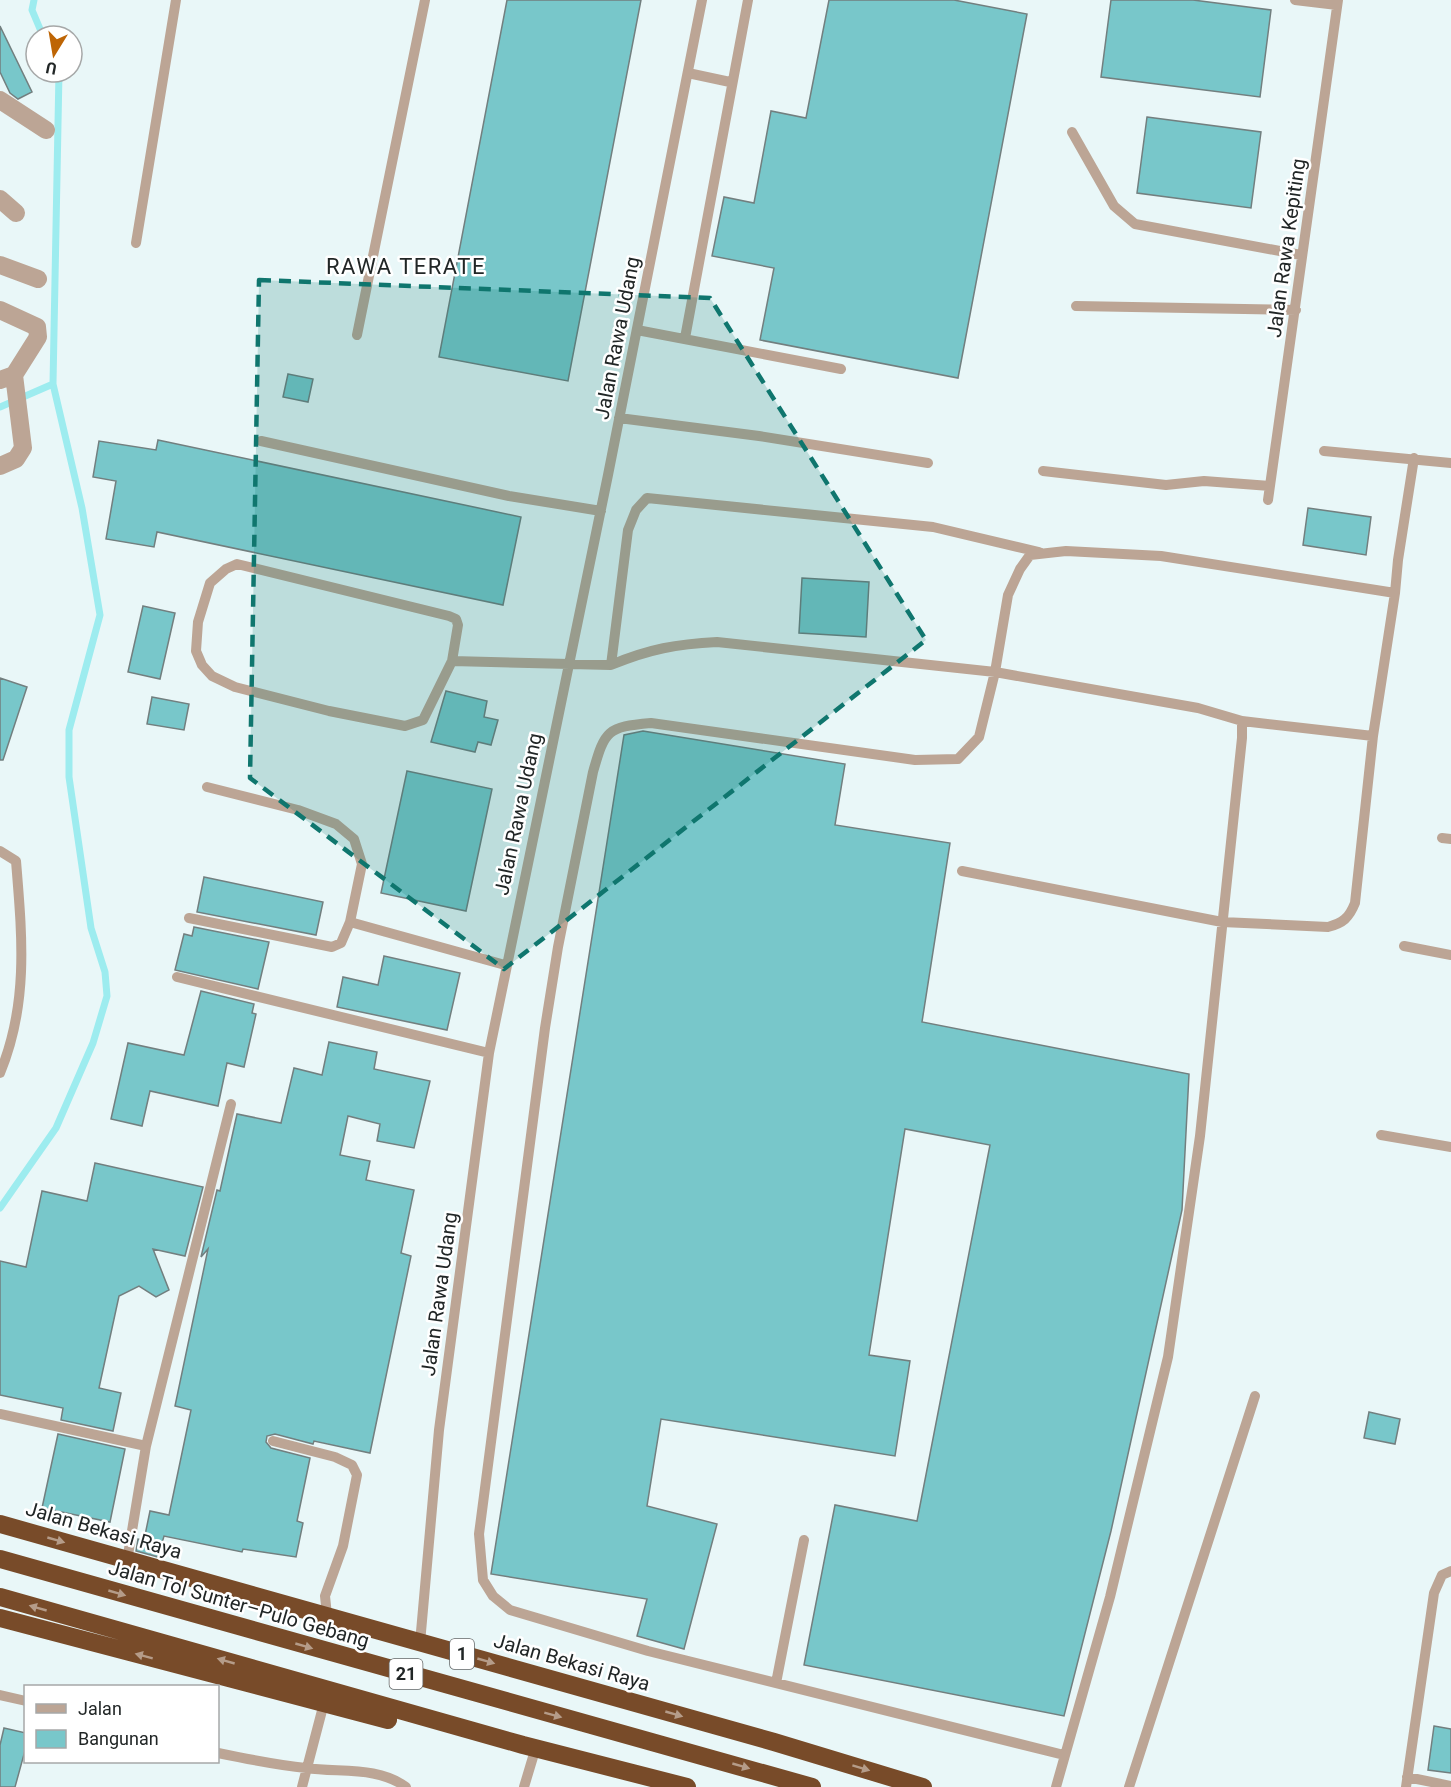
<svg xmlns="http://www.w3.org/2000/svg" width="1451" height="1787" viewBox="0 0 1451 1787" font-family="Roboto,sans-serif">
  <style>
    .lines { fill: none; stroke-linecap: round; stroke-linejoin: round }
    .stream { stroke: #9decef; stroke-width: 7 }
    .building { fill: #78c7ca; stroke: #727f7f; stroke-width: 1.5 }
    .lane { stroke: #bca595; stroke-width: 10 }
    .street { stroke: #bca595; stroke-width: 18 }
    .highway { stroke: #784b29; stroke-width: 18 }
    .oneway { fill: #b59c89 }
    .marked { fill: #0f766e; fill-opacity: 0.2; stroke: #0f766e; stroke-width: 4.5; stroke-dasharray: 12 8; stroke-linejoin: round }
    .labels { text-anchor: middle; stroke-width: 5; stroke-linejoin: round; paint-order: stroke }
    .shield { fill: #fff; stroke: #646767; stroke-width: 1.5 }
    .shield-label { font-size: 18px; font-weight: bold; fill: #212626 }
    .street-label { font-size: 20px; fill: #212626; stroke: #fff }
    .quarter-label { font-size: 22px; letter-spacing: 1.5px; fill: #212626; stroke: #fff }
  </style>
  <rect width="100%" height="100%" fill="#e9f7f8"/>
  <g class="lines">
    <path class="stream" d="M34,0L32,10L43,36
      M0,407L53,384L59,72
      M0,1208L56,1128L93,1043L107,996L105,972L91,928L69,777V730L100,615L82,508L53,384"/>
  </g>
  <path class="building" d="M507,0H641L568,381L439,357Z
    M829,0H954L1027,14L958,378L760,340L774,268L712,256L724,197L754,203L771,111L806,118Z
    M1111,0H1193L1271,10L1260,97L1101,77Z
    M0,26L32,92L18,99L10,93L0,72Z
    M1147,117L1261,132L1251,208L1137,193Z
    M288,374L313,379L308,402L283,397Z
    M158,440L521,517L503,605L157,532L154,547L106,539L116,481L93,477L99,441L156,450Z
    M1308,508L1371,517L1366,555L1303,545Z
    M802,578L869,582L866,637L799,633Z
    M143,606L175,613L160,679L128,672Z
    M0,678L27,687L3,760H0Z
    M446,691L487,701L484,717L498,720L491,745L478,742L475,752L431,742Z
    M152,697L189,704L184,730L147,724Z
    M643,731L845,764L835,825L950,843L922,1022L1189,1074L1182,1210L1111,1531L1064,1716L804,1665L835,1505L917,1521L990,1145L905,1129L869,1355L910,1361L895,1456L661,1419L647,1506L717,1524L684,1649L637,1636L647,1599L491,1574L624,735Z
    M407,771L492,789L466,911L381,893Z
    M204,877L323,902L316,935L197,912Z
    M194,927L269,942L258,989L175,970L184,934L192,936Z
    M384,956L460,973L447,1030L337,1007L343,977L378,985Z
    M201,991L254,1004L252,1013L256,1014L244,1067L227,1063L218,1106L150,1091L142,1126L111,1119L128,1043L184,1055Z
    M329,1042L377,1052L374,1069L430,1081L414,1148L377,1141L380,1124L348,1116L340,1155L370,1161L366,1180L414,1190L401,1253L411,1256L370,1453L314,1441L313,1444L275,1434L267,1436L266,1442L271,1448L310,1458L297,1521L303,1523L296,1557L243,1549L242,1552L164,1536L158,1557L136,1551L138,1539L144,1540L150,1511L169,1515L191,1410L175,1406L208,1249L201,1257L217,1190L220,1191L237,1114L281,1123L294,1068L322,1075Z
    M95,1163L203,1187L185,1256L153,1249L169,1290L156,1297L139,1286L119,1296L99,1388L121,1393L113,1431L61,1420L63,1408L0,1395V1261L26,1267L42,1191L87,1201Z
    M1369,1412L1400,1419L1395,1444L1364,1438Z
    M58,1434L125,1449L110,1522L42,1508Z
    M1434,1726L1451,1729V1773L1428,1770Z
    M4,1728L26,1733V1747L15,1787H0V1745Z"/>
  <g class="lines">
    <path class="lane" d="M1295,0L1337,5
      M688,73L730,82
      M1072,132L1114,206L1135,224L1301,255
      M136,243L176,0
      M1076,306L1296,310
      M637,330L841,369
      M357,335L425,0
      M685,338L748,0
      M619,418L759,436L928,463
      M261,441L509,496L601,511
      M1324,451L1451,463
      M1043,471L1166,485L1204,481L1270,486
      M1268,500L1338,0
      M1039,552L933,527L647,498L636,510L628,530L611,665C649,649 677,644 717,642L995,672L1198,708L1242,721V738L1200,1136L1168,1357L1110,1597L1056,1787
      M1395,593L1398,560L1414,458
      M452,661L458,625L456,619L449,616L237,564L226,569L210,583L198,622L196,651L202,665L212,676L235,687L329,711L405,726L423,720L452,661L611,665
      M1242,721L1373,736
      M207,787L298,810L336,824L354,839L362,864L350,922L505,965
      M1442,838L1451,839
      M0,851L16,861C22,935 29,1003 0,1073
      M962,871L1222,922L1328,927C1343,923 1349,918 1355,903L1373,736L1395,593L1161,556L1066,551L1030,555L1020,569L1008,595L995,672L979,737L958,759L915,760L651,723C607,727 605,730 593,772L558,947L545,1028L479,1534L483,1580L493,1596L510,1610L648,1651L1064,1755
      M189,918L332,947L341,943L350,922
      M1404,946L1451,955
      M177,977L489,1053
      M1381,1135L1451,1147
      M0,1414L146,1446
      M273,1441L335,1457L352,1465L357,1475L343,1546L325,1596L327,1615
      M127,1561L146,1446L231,1104
      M420,1643L439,1430L489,1053L608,475L702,0
      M776,1683L804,1540
      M0,1695L26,1701
      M218,1753C247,1759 276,1765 306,1768C340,1773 377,1766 406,1787
      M1407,1777L1451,1786
      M302,1787L324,1703
      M524,1787L533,1757
      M1129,1787L1255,1396
      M1406,1787L1434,1593L1442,1575L1451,1571"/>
    <path class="street" d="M0,100L46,130
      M0,199L16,213
      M0,265L38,279
      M0,310L37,327L38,337L14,375L0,380
      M0,466L16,459L23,448L14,375"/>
    <path class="highway" d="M0,1524L774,1742L923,1787
      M0,1559L812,1787
      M0,1597L523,1745L687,1787
      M0,1618L388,1720"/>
  </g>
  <defs><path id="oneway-solid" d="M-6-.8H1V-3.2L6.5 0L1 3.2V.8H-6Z" transform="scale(1.5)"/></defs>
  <g class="oneway">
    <use href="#oneway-solid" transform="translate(56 1540) rotate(16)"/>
    <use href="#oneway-solid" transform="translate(117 1593) rotate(16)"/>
    <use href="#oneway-solid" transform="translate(38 1608) rotate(-164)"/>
    <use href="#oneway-solid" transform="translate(304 1646) rotate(16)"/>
    <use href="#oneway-solid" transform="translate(144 1656) rotate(-165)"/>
    <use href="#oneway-solid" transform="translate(226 1661) rotate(-164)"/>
    <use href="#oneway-solid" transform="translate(486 1661) rotate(16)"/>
    <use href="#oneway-solid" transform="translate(674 1714) rotate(16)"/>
    <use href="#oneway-solid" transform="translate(553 1715) rotate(15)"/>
    <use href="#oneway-solid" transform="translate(741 1766) rotate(16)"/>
    <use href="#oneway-solid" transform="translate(861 1768) rotate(17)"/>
  </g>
  <path class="marked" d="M259,280L710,298L926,640L504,969L250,778Z"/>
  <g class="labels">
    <g class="shield">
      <rect x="450" y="1639" width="24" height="30" rx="4.5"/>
      <rect x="389.5" y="1659" width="33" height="30" rx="4.5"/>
    </g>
    <g class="shield-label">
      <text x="462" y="1660">1</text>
      <text x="406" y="1680">21</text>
    </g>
    <g class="street-label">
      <text transform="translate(1286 248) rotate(-82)" y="7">Jalan Rawa Kepiting</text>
      <text transform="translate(617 338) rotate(-79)" y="7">Jalan Rawa Udang</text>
      <text transform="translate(518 814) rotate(-78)" y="7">Jalan Rawa Udang</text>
      <text transform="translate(439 1294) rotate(-82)" y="7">Jalan Rawa Udang</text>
      <text transform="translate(104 1530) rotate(16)" y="7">Jalan Bekasi Raya</text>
      <text transform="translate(239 1604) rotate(16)" y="7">Jalan Tol Sunter–Pulo Gebang</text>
      <text transform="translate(572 1662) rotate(16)" y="7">Jalan Bekasi Raya</text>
    </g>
    <g class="quarter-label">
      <text x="406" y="274">RAWA TERATE</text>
    </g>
  </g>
  <rect x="24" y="1685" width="195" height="78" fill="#ffffff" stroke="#a6a8a8" stroke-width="1.5"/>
  <rect x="36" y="1704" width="30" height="9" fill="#bca595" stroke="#a6a8a8" stroke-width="1.5"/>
  <text x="78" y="1715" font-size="18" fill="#212626">Jalan</text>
  <rect x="36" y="1730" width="30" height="18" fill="#78c7ca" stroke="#a6a8a8" stroke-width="1.5"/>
  <text x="78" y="1745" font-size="18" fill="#212626">Bangunan</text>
  <g transform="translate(54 54) rotate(191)"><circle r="28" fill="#ffffff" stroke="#a6a8a8" stroke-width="1.5"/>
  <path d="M0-4.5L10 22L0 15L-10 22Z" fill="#be6505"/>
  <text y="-9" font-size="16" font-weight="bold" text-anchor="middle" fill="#212626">U</text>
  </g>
</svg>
